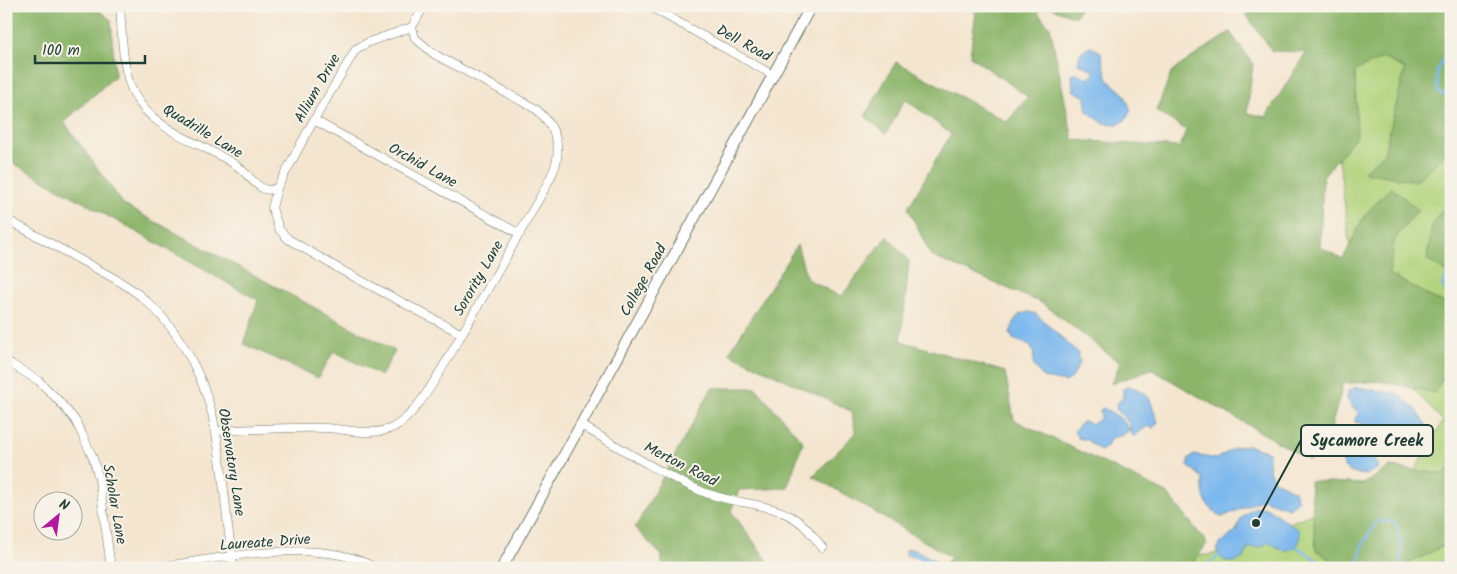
<svg xmlns="http://www.w3.org/2000/svg" width="1457" height="574" viewBox="0 0 1457 574" font-family="Kalam,sans-serif">
  <style>
    .green { fill: #b1d37b; stroke: #688858 }
    .forest { fill: #8cb56b; stroke: #567950 }
    .water { fill: #7ab7ed; stroke: #4c7a90 }
    .lines { fill: none; stroke-linecap: round; stroke-linejoin: round }
    .stream { stroke: #7ab7ed; stroke-width: 2.5 }
    .street-casing { stroke: #6a786a; stroke-width: 9 }
    .secondary-casing { stroke: #6a786a; stroke-width: 12 }
    .street { stroke: #fff; stroke-width: 8 }
    .secondary { stroke: #fff; stroke-width: 10 }
    .labels { text-anchor: middle; stroke-width: 4; stroke-linejoin: round; paint-order: stroke }
    .street-label { font-size: 15px; fill: #1f3d34; stroke: #f7f3e8 }
    .leader { fill: none; stroke: #1f3d34; stroke-width: 2 }
    .callout-dot { fill: #1f3d34; stroke: #f7f3e8; stroke-width: 2 }
    .callout { fill: #f7f3e8; stroke: #1f3d34; stroke-width: 2 }
    .callout-label { font-size: 16px; text-anchor: middle; font-weight: bold; fill: #1f3d34 }
  </style>
  <rect width="100%" height="100%" fill="#f7f3e8"/>
  <filter id="ink" filterUnits="userSpaceOnUse"><feTurbulence type="fractalNoise" baseFrequency=".02" numOctaves="2"/><feDisplacementMap in="SourceGraphic" scale="10" xChannelSelector="R" yChannelSelector="G"/><feConvolveMatrix kernelMatrix="1 2 1 2 8 2 1 2 1" color-interpolation-filters="sRGB"/></filter>
  <filter id="wash" filterUnits="userSpaceOnUse"><feTurbulence type="fractalNoise" baseFrequency=".0096" numOctaves="4" result="noise"/><feDisplacementMap in="SourceGraphic" scale="20" xChannelSelector="R" yChannelSelector="G"/><feGaussianBlur stdDeviation="1.12" result="paint"/><feColorMatrix in="noise" values="0 0 0 0 0 0 0 0 0 0 0 0 0 0 0 0 0 1.4 0 .05"/><feComposite in="paint" operator="in"/></filter>
  <g filter="url(#wash)">
    <rect width="100%" height="100%" fill="#f4e5cf"/>
    <path class="green" d="M1313,6H1451V568H1145L1160,557L1211,555L1414,472L1443,421L1360,332L1340,167L1316,12Z"/>
    <path class="forest" d="M6,6H94L111,20L115,76L64,122L124,205L395,351L381,376L334,351L318,378L244,344L258,300L6,159Z
      M964,6H1042L1038,13L1050,27L1073,140L1180,147L1186,130L1156,111L1172,71L1230,32L1253,64L1247,113L1266,117L1306,52L1272,51L1245,13L1250,6H1341L1342,8L1345,6H1451V152L1449,151L1416,181L1363,172L1384,153L1405,69L1383,58L1355,71L1357,135L1323,176L1320,247L1343,259L1364,216L1391,187L1418,210L1395,239L1389,274L1431,297L1451,306V363L1435,393L1380,381L1343,384L1326,447L1309,460L1151,369L1111,384L1120,363L1042,303L931,256L908,208L951,134L905,99L886,134L865,116L896,62L1007,122L1028,97L970,56L976,12Z
      M1047,6H1080L1075,17Z
      M1451,198V275L1427,260L1432,224Z
      M887,236L909,261L901,341L1005,372L1014,420L1167,493L1207,543L1190,568H941L951,557L813,476L856,433L851,411L729,353L797,245L807,279L841,297Z
      M712,388H756L803,442L787,488L739,490L731,511L773,568H662V556L635,528Z
      M1451,466V542L1400,568H1348L1337,565L1316,550L1310,481L1364,484L1390,467L1444,474Z"/>
    <path class="water" d="M1090,47L1100,51L1108,80L1124,94L1131,110L1125,120L1117,125L1103,123L1087,111L1085,97L1073,90L1072,75L1077,73L1088,79L1094,74L1093,70L1078,63L1080,53Z
      M1029,312L1036,314L1078,353L1080,362L1072,378L1065,382L1044,378L1033,365L1034,352L1029,345L1013,339L1010,333L1015,320L1020,314Z
      M1129,386C1154,394 1149,401 1158,422L1153,428L1148,426L1141,431L1135,437L1130,433V424L1116,409L1117,403L1123,398V389Z
      M1356,387L1398,394L1416,409L1429,429L1425,442L1415,445L1403,452L1365,424L1355,422L1356,417L1359,412L1353,408L1347,399L1348,391Z
      M1103,408C1113,413 1125,419 1129,430L1123,435L1110,438L1107,447L1101,451L1087,440L1078,438L1074,431L1083,421L1093,424L1101,418L1100,410Z
      M1345,434C1354,435 1363,442 1365,452C1371,455 1376,460 1378,468L1366,475L1352,473L1344,467L1342,457L1334,444L1340,437Z
      M1247,445L1269,452V470L1274,480L1294,491L1298,501L1289,508L1263,499L1222,517C1205,506 1202,498 1203,478L1188,466L1189,458L1195,455L1216,459L1234,448Z
      M1266,507L1299,530C1301,545 1298,546 1285,551L1268,542L1262,547L1248,548L1244,558C1232,564 1223,565 1217,550L1220,544L1236,531L1242,517L1253,508Z
      M913,549L935,560V565L932,568L928,567L923,560L906,555V550Z"/>
    <g class="lines">
      <path class="stream" d="M1451,46L1437,70L1438,93L1451,96
        M1451,268L1442,285L1449,297L1451,298
        M1451,389L1449,392L1451,400
        M1294,545L1317,560L1314,568
        M1205,568L1207,565L1221,554
        M1357,568L1362,545L1377,521L1395,522L1402,545L1400,567L1401,568
        M1426,568L1451,559"/>
    </g>
  </g>
  <g filter="url(#ink)">
    <g class="lines">
      <g class="street-casing">
        <path id="street" d="M120,6C122,31 122,70 133,92C151,131 204,143 237,166C246,172 253,183 262,188C267,191 272,190 277,188
          M424,6L412,27L369,42L356,49L314,120L277,188L272,208L279,229L288,239L343,271L462,334
          M649,6L773,75
          M314,120L520,234
          M6,219C33,234 59,248 86,263C106,274 127,284 144,299C182,332 208,383 216,433C224,477 226,523 234,568
          M6,361L39,381L58,400L75,420L82,434L93,458L99,479L111,568
          M581,425C620,448 660,473 701,491C734,506 773,500 802,524C809,530 815,539 822,547
          M216,431C253,429 289,427 325,428C346,429 369,436 389,429C401,425 413,412 420,402C438,378 452,351 467,325C488,288 510,251 531,213C539,198 554,176 557,159C560,138 551,122 536,109L434,54L415,38L412,27
          M154,568C212,559 324,535 375,568"/>
      </g>
      <g class="secondary-casing">
        <path id="secondary" d="M502,568L811,6"/>
      </g>
      <use href="#street" class="street"/>
      <use href="#secondary" class="secondary"/>
    </g>
  </g>
  <g class="labels">
    <g class="street-label">
      <text transform="translate(744 43) rotate(29)" y="5">Dell Road</text>
      <text transform="translate(317 88) rotate(-60)" y="5">Allium Drive</text>
      <text transform="translate(203 131) rotate(31)" y="5">Quadrille Lane</text>
      <text transform="translate(423 165) rotate(29)" y="5">Orchid Lane</text>
      <text transform="translate(478 278) rotate(-60)" y="5">Sorority Lane</text>
      <text transform="translate(643 280) rotate(-61)" y="5">College Road</text>
      <text transform="translate(232 462) rotate(81)" y="5">Observatory Lane</text>
      <text transform="translate(681 464) rotate(27)" y="5">Merton Road</text>
      <text transform="translate(115 504) rotate(80)" y="5">Scholar Lane</text>
      <text transform="translate(265 542) rotate(-4)" y="5">Laureate Drive</text>
    </g>
  </g>
  <path class="leader" d="M1256 523L1301 440"/>
  <circle class="callout-dot" cx="1256" cy="523" r="5"/>
  <rect class="callout" x="1301" y="425" width="132" height="31" rx="5"/>
  <g class="callout-label">
    <text x="1367" y="446">Sycamore Creek</text>
  </g>
  <rect width="1457" height="574" fill="none" stroke="#f7f3e8" stroke-width="25"/>
  <g transform="translate(58 516) rotate(29)"><circle r="24" fill="#f7f3e8" stroke="#a1aaa0"/>
  <path d="M0-4L9 19L0 12L-9 19Z" fill="#b5179e"/>
  <text y="-8" font-size="14" font-weight="bold" text-anchor="middle" fill="#1f3d34">N</text>
  </g>
  <path d="M35 55v8h110v-8" fill="none" stroke="#1f3d34" stroke-width="2.5"/>
  <text x="42" y="55" font-size="15" fill="#1f3d34" stroke="#f7f3e8" stroke-width="4" paint-order="stroke">100 m</text>
</svg>
